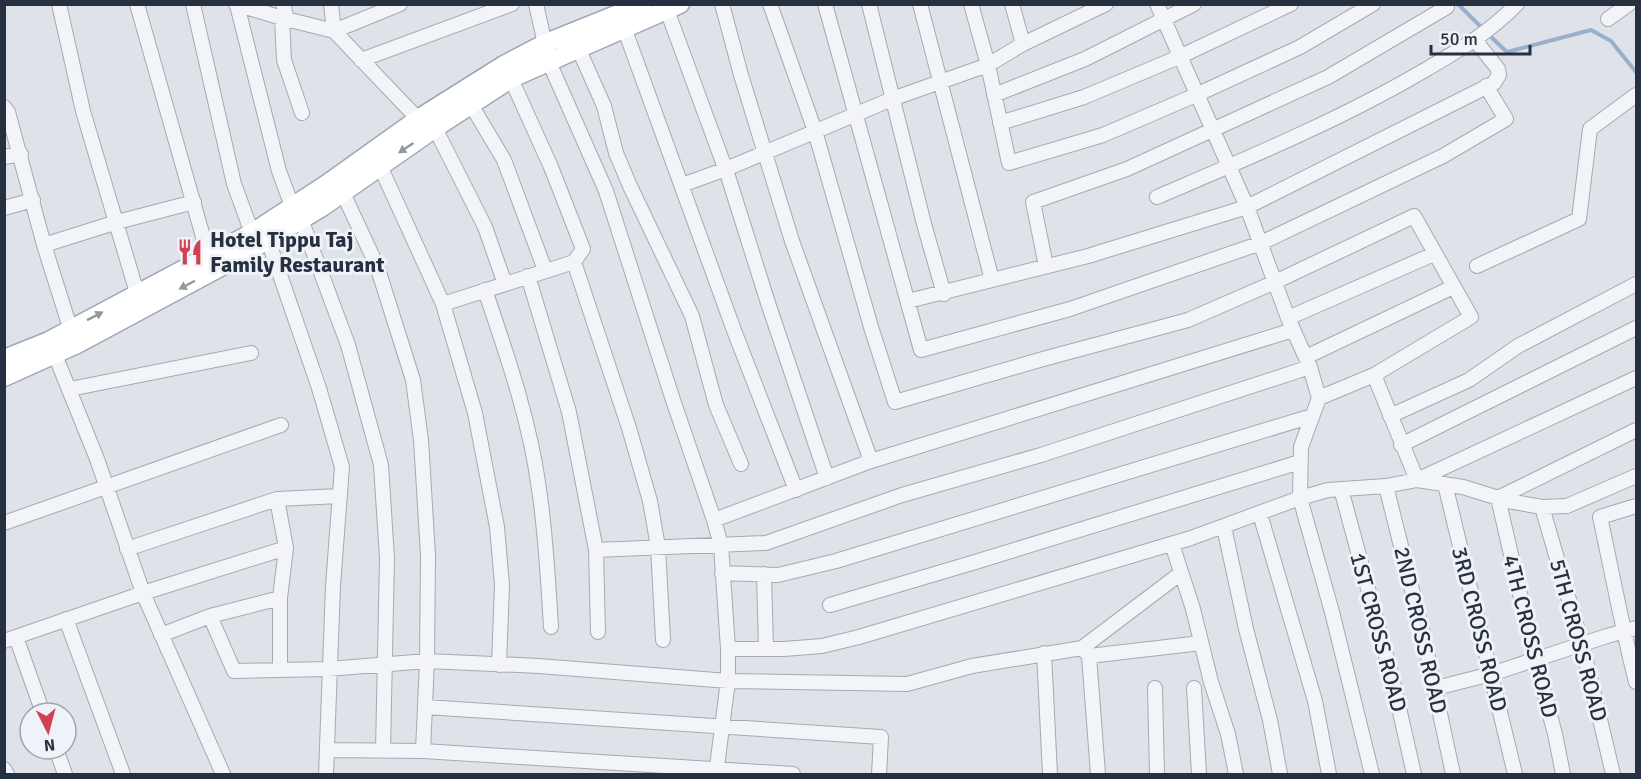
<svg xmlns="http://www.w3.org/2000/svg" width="1641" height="779" viewBox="0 0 1641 779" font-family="Signika,sans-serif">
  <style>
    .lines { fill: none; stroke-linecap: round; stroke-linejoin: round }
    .stream { stroke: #98b0cb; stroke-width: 4 }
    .minor-casing { stroke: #a4aab3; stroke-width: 16 }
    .major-casing { stroke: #9ea7b5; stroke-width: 21 }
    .minor { stroke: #f2f4f7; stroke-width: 14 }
    .major { stroke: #fff; stroke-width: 18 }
    .oneway { fill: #9398a0 }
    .labels { text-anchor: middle; stroke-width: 6; stroke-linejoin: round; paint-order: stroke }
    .poi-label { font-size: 22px; font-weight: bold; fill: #273041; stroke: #eff2f6; text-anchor: start }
    .street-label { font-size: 22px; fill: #273041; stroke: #eff2f6 }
  </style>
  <rect width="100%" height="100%" fill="#dfe3e9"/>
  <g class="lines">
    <path class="stream" d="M1458,4L1483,29
      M1488,34L1507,52L1591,30L1611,41L1636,72"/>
    <g class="minor-casing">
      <path id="minor" d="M59,4L83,111L140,303
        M137,4L211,265
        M193,4L234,184L252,233L268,240L319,388L342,467L333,586L326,774
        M236,4L282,18L334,31L418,119L435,128L485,227L505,284
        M283,4L287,19
        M331,4L334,31L400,4
        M536,4L549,62L606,191L673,400L714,520L721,545L728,649V681L716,774
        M722,4L741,75L792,241L871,461
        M770,4L815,131L871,327L895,402L1043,359L1188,320L1275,282L1414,216L1471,317L1374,375L1319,398
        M825,4L921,350L1070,309L1261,243L1443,156L1506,119L1486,86
        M869,4L924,224L944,294
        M920,4L992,280
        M971,4L988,65L1009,163L1103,135L1196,95L1300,47L1373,4
        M1012,4L1023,44
        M1157,4L1247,207L1288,318L1310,367L1319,398L1301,447L1300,498L1332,612L1372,774
        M237,5L279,171L289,198L301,219L348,345L381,465L387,558L383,750
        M667,10L728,176L768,303L827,478
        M282,18L284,60L302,113
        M1608,19L1629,4
        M622,22L735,333L796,490
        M575,41L604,106L616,153L630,186L692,316L716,405L741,464
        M361,60L512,4
        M994,95L1085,59L1194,4
        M467,98L504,160L545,270
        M4,107L8,112L44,245L73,337
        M1000,123L1084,97L1179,57L1291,4
        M4,157L21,154
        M374,159L380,166L443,304L475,413L497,527L502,585L499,665
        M682,185L726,169L892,99L988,65L1023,44L1106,4
        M336,189L343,193L377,266L413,380L421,440L428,555L427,661L423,751
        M1157,197C1248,158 1340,120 1425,70C1459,50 1489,33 1517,4
        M4,208L33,200
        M44,245L117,222L194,202
        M574,262L629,428L650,501L658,547L663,640
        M1046,266L1033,202L1127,169L1328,77L1447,7
        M1477,266L1579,219L1590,129L1636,95
        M528,276L569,412L596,550L598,632
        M485,290C507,355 530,421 539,489C546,535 548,581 551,627
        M908,301L1088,256L1247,207L1494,83L1499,75L1498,69L1475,40
        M443,304L574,262L583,249L551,167L508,72
        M1288,318L1434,254
        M51,345L97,459L143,593L223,774
        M1306,357L1453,287
        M1374,375L1417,480
        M70,389L251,353
        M1390,416L1469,380L1518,346L1636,284
        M1401,445L1636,328
        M1417,480L1463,487L1508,501L1542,507L1567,506L1636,476
        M1445,484L1515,774
        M1386,486L1422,630L1453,774
        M1341,489L1392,677L1414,774
        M277,499L286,548L280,598V670
        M1636,506L1600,517C1612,572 1622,627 1636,682
        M1542,507L1582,644L1613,774
        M1260,514L1315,701L1329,774
        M714,520L871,461L1293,330
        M4,523L281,425
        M1224,527L1246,629L1270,720L1280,774
        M1172,544L1193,609L1211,682L1228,734L1236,774
        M127,549L277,499L340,496
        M596,550L766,543L902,495L1041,455L1310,367
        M722,573L778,575L836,561L1312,416
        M764,574L766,649
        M830,605L972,563L1300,462
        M210,616L234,671L328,669L427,661L539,666L728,681L907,684L972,666L1082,648L1181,573
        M66,619L123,774
        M161,635L210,616L280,598
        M16,637L43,713
        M4,641L143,593L286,548
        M1082,648L1089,656L1201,643
        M728,649H784L822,646L859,637L1191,538L1300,498L1328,490L1386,486L1417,480L1636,378
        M1044,653L1050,774
        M1089,656L1098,774
        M1155,688L1157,774
        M1194,688L1199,774
        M1436,688L1491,674L1607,636L1636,628
        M425,707L881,737L879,774
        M56,749L65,774
        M327,750L423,751L793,774
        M4,769L7,774
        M1563,774L1555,734L1535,659L1498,498L1636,430"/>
    </g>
    <g class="major-casing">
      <path id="major" d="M4,359L49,341L252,233L327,184L418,119L504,65L546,43L643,4
        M4,377L77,344L239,257L322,207L435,128L512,78L680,4"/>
    </g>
    <use href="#minor" class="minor"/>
    <use href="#major" class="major"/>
  </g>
  <defs><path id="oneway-solid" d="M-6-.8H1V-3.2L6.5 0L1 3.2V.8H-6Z" transform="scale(1.5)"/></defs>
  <g class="oneway">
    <use href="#oneway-solid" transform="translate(406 148) rotate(146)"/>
    <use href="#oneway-solid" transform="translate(187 285) rotate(152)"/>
    <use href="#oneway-solid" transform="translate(95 316) rotate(-27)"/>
  </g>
  <defs>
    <g id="restaurant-bare" transform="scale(2.07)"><path d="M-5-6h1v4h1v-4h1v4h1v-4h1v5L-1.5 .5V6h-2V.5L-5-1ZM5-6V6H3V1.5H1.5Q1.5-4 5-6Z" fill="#d33f53" stroke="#eff2f6" stroke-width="2.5" paint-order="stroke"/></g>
  </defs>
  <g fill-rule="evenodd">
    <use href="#restaurant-bare" x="190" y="252"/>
  </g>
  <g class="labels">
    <g class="poi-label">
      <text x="210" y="247">Hotel Tippu Taj<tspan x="210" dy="25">Family Restaurant</tspan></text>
    </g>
    <g class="street-label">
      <text transform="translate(1480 629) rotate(76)" y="8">3RD CROSS ROAD</text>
      <text transform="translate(1421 630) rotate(77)" y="8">2ND CROSS ROAD</text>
      <text transform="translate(1379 632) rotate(75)" y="8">1ST CROSS ROAD</text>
      <text transform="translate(1531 636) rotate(76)" y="8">4TH CROSS ROAD</text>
      <text transform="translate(1579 640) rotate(75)" y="8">5TH CROSS ROAD</text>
    </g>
  </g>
  <rect width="1641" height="779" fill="none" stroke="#273041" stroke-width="12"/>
  <g transform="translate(48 731) rotate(174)"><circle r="28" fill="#eff2f6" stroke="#9fa4ae" stroke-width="1.5"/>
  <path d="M0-4.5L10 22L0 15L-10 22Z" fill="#d33f53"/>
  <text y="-9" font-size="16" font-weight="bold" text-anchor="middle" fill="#273041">N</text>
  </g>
  <path d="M1431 45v9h99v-9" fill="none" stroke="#273041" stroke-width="3"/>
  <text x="1440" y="45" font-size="18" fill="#273041" stroke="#eff2f6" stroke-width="4.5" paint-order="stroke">50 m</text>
</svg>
